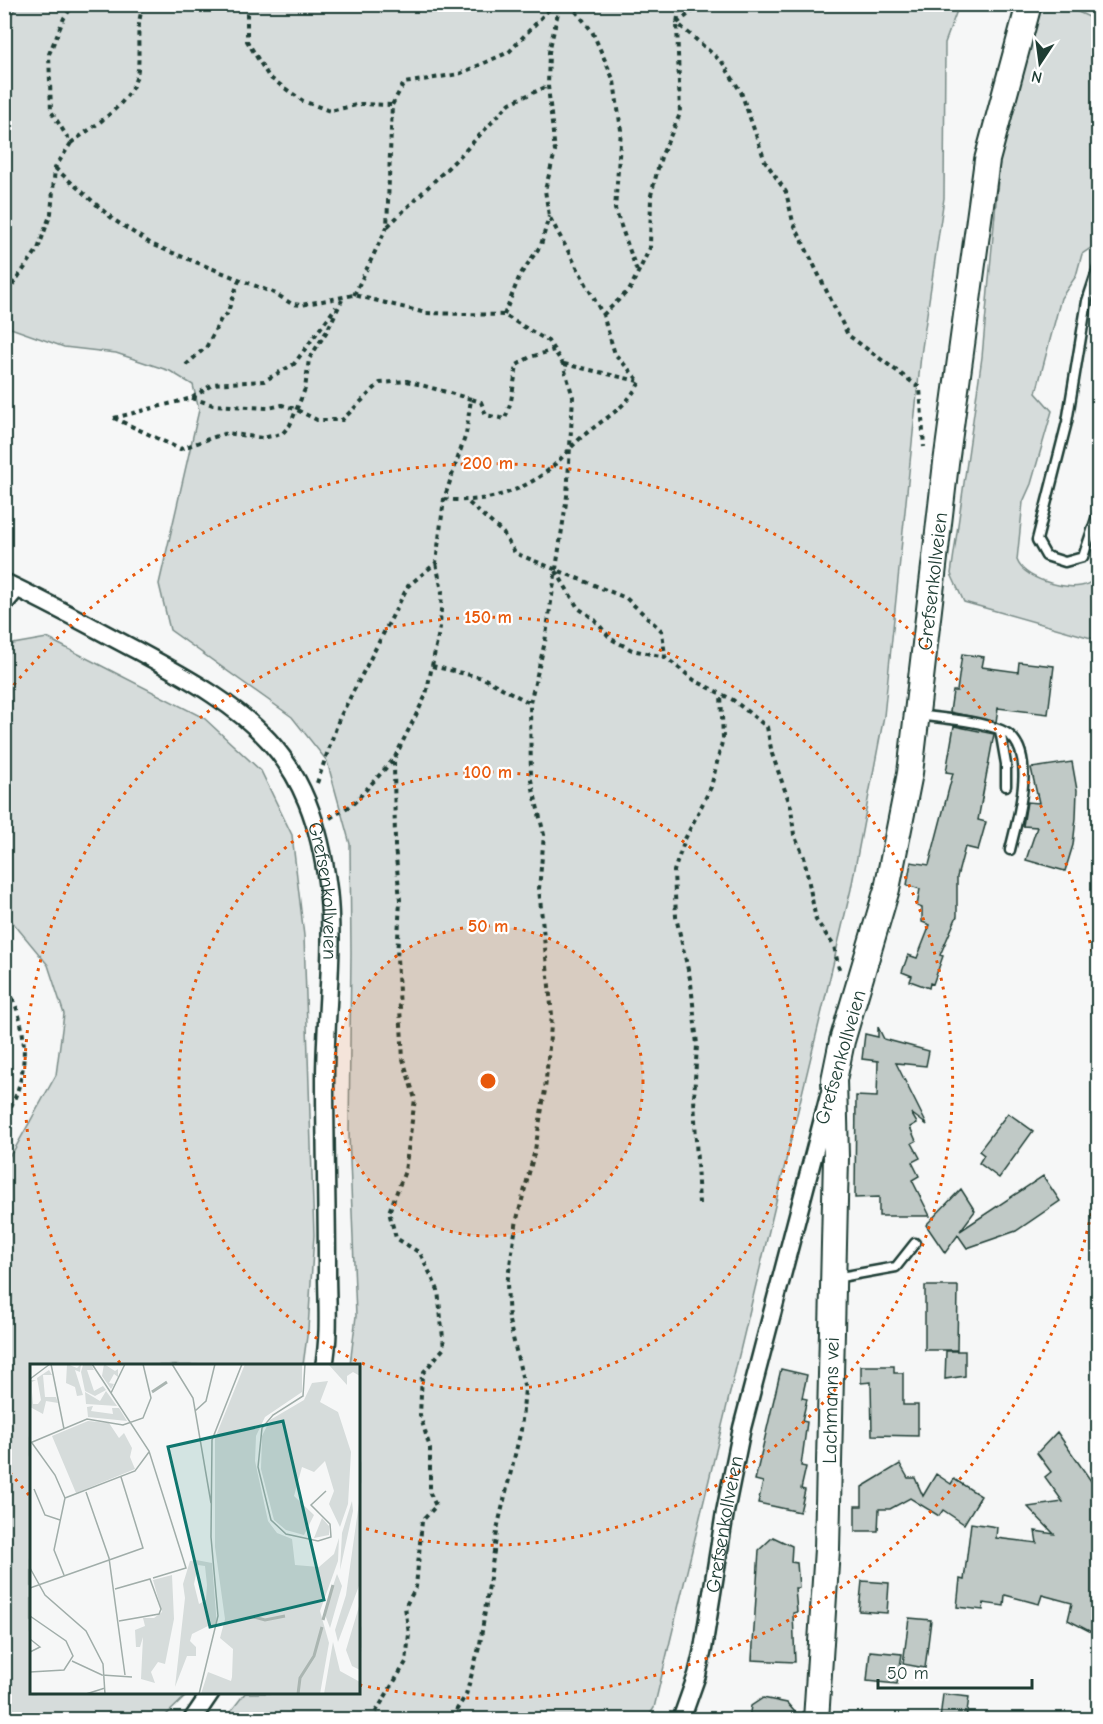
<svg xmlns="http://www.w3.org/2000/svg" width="1103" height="1724" viewBox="0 0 1103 1724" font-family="'Comic Neue',sans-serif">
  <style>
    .green { fill: #d6dcdb; stroke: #7a8c88; stroke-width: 1.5 }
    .building { fill: #c0c9c6; stroke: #1f3d34; stroke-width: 1.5 }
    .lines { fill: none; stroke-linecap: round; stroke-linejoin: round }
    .lane-casing { stroke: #1f3d34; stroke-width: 13 }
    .street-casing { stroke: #1f3d34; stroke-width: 21 }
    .secondary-casing { stroke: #1f3d34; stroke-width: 28 }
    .path { stroke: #1f3d34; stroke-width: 4; stroke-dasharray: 4.5 4.5; stroke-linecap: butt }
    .lane { stroke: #fff; stroke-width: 8 }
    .street { stroke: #fff; stroke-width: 16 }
    .secondary { stroke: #fff; stroke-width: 24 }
    .ring { fill: none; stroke: #e8590c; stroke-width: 3; stroke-dasharray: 3 6 }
    .labels { text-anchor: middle; stroke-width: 4.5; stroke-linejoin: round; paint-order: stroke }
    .street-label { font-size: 20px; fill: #1f3d34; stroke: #fff }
    .inset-river { fill: none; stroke: #aab5b1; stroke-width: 3 }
    .inset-road { fill: none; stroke: #a0ada9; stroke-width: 1.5 }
    .view { fill: #0f766e; fill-opacity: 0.15; stroke: #0f766e; stroke-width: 3 }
    .inset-edge { fill: none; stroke: #1f3d34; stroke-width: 3 }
    .centre { fill: #e8590c; stroke: #fff; stroke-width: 3 }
    .ring-label { font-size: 18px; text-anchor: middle; font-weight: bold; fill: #e8590c; stroke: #fff; stroke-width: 4.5; stroke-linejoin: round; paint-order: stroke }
  </style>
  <rect width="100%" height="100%" fill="#f6f7f7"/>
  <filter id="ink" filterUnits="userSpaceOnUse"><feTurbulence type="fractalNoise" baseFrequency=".0167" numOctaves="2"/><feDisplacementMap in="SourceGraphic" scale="12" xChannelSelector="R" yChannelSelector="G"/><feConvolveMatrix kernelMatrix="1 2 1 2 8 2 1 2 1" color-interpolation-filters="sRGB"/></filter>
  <g filter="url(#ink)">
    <path class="green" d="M17,5H959L945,43L944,198L921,355L884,716L851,889L827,990L654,1708L647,1719H225L245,1693L358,1692V1366L350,1365L356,1316L349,1134L351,953L350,844L327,761L292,717L170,630L159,584L199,410L193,385L170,371L116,353L64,347L5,326L4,29Z
      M1032,5H1063L1098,21V243L1082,254L1076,276L1061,298L1036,393L1052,411L1031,484L1023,502L1017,560C1024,579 1062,589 1081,586C1087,586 1093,580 1098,578V640L964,602L951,574L982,357L1000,158Z
      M47,638L204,718L261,771L292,835L304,936L314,1235L308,1329L303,1365L32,1366V1692L189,1693L162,1719H5V1161L14,1150L56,1075L64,1014L48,965L5,913L4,656L13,644Z"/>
    <path class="building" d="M962,654L984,657L982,667L1018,672L1019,662L1054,666L1048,714L998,708L996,722L950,712L953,691H957Z
      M954,726L994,734L978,820L986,822L978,850L965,847L957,877V916L940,955L943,956L933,984L930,983L929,988L910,981L912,976L902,972L908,955L917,958L930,925L922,922V908L917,906L920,889L907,885L911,862L929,865L953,773L946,772Z
      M1072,762L1077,790L1076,818L1073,845L1065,871L1026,860L1037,827L1023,826L1027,802L1039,803L1031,768Z
      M878,1027L884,1039L929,1051L926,1066L896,1063L927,1125L911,1113L917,1123L910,1127L916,1141L912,1143L920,1158L912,1162L919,1176L912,1180L930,1216H879V1197L855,1198L856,1096L877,1097L878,1061L862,1059L865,1034L878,1037Z
      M1008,1113L1033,1131L999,1178L979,1163L984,1155L979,1151Z
      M1043,1176L1060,1201L1016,1231L967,1248L958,1235L945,1253L926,1225L961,1189L975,1211L960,1231Z
      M925,1286H958L957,1350H925Z
      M946,1351H965V1376L945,1379Z
      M861,1366H894V1373H903V1405H918V1436L872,1435L871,1382L861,1383Z
      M781,1369L807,1375L802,1398L807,1399L802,1421L807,1422L801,1466L806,1467L801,1489L805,1490L800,1512L758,1503L763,1482L755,1480Z
      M1057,1432L1098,1491V1612L1093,1633L1068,1620L1072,1603L1042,1595L1039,1604L1005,1595L1004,1606L984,1603L983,1610L957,1607L960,1579L964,1580L971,1523L997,1527L996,1538L1037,1543L1035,1531L1054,1534L1028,1507L1063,1502L1045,1477L1051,1472L1037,1453Z
      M900,1464L908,1478H915L923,1496L936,1474L951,1484L954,1479L981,1496L964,1524L943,1510L939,1516L910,1498L890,1509H879L878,1531H855V1506H862V1487Z
      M773,1537L792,1546L791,1562L797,1563L799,1588H795L797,1612L793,1613L795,1662L752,1660L759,1550Z
      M862,1581L889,1583L887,1613L859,1611Z
      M909,1618L931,1620L925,1668L903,1664Z
      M870,1651L902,1654L897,1684L867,1681Z
      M943,1694L969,1697L966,1719H940Z
      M763,1698L787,1703L801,1719H749L751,1706Z"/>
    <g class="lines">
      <g class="lane-casing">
        <path id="lane" d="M1098,268L1087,301L1067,422L1037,540L1046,556L1065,562L1083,557L1098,513
          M4,610L21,590
          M919,715C946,719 975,720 1001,730C1041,746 1017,820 1010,850
          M1000,730L1006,764V786
          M835,1278L896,1267L915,1243"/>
      </g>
      <g class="street-casing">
        <g id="street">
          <path id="s1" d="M4,582C49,603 92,627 136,650C251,712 311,750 328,889C335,950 325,1017 325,1079C325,1143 327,1207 327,1270C327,1301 330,1335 324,1366"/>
          <path d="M192,1720L211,1692"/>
          <path id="s2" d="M681,1720L697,1675L703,1649L725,1512L742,1428L829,1096"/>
        </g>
      </g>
      <g class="secondary-casing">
        <g id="secondary">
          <path id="s3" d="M816,1720L827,1549L836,1157L834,1080L842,1041L887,889L910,773L946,463L987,160L1029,4"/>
        </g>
      </g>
      <path class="path" d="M247,4V41L269,77L303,101L330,111L361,104L392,105
        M570,4L592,31L614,81L621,130L615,209L638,274
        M702,4L677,23L722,62L741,92L765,161L786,192L793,222L848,335L920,388L924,447
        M71,143C96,124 134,103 138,69C140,47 135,25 144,4
        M55,168L114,220L153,245L276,294L292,304L301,305L354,295L426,313L504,315L548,341L563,364L573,397L567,496L545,642L530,703L531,780L544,835L539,889L552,1015L545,1090L535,1150L517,1219L507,1284L509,1321L525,1389L521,1430L498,1525L480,1644L466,1695L450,1720
        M388,226L462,154L510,103L548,86
        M354,295L387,227L392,105L404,83L459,74L509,52L554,4
        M4,301L8,291L38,249L51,213L55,168L71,143L51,111L49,54L64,18L74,4
        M504,315L520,275L541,245L549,216
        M603,315L630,289L650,248L651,195L661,157L680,114L677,23L680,4
        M564,364L638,381
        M186,365L207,346L222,317L227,314L239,280
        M192,398L213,405L269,408L282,405L295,409L317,420H342L380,383L407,381L471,399
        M114,418L180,449L226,433L262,438L282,434L290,425L305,389L309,359L327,331L342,300
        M114,418L192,398L213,384L264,381L294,364L336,307
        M444,499C483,504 521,493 551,468C564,457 574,442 588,432C612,413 624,409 640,382L615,354L603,315L549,216L545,190L555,152L548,86L549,52L560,4
        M469,503L503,533L515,553L626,598L662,631L665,656
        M556,571L578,608L594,619L611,639L632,650L665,657L694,680L733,700L767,727L772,754L791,807L794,835L804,857L816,920L834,946L839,969
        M432,666L483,678L530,703
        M317,783L339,719L408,586L436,563L444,499L466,434L471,399L481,402L486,415L505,419L511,401L517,365L530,357L554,350
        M330,818L353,804L394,759L426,695L440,627L442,591L436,563
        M4,982C30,1023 31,1077 4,1119
        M699,1204L694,1098L697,1045L691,983L676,917L674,871L685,839L711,787L723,738L721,695
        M4,1644L9,1670L4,1690
        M371,1720L406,1662L409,1634L405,1607L416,1587L422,1521L436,1506L430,1493V1448L420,1415L422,1374L444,1348L438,1290L420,1253L396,1238L389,1212L405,1171L415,1099L403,1059L397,958L400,900L395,846L394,759"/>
      <use href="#lane" class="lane"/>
      <use href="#street" class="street"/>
      <use href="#secondary" class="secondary"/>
    </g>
  </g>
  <circle cx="488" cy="1081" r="155" fill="#e8590c" fill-opacity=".12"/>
  <g class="ring">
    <circle cx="488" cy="1081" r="155"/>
    <circle cx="488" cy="1081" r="309"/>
    <path d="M120 1363A464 464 0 1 1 360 1527"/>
    <path d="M1098 1178A618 618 0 0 1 360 1685M29 1495A618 618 0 0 1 8 1470M8 692A618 618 0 0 1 1098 984"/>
  </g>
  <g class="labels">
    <g class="street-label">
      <text dy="7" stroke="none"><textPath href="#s3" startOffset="1150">Grefsenkollveien</textPath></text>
      <text dy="7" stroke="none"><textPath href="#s1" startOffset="474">Grefsenkollveien</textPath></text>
      <text transform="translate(840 1057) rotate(-74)" y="7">Grefsenkollveien</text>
      <text dy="7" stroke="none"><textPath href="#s3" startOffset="320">Lachmanns vei</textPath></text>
      <text dy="7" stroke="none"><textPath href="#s2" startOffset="201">Grefsenkollveien</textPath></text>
    </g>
  </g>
  <g transform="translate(30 1364)">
    <rect width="330" height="330" fill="#f6f7f7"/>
    <path d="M37,0L47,4L51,0L50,8L45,6L53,31L47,32L45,23L36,19ZM61,0L64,6H57L64,27L73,22L76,26L65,32L55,27L51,8L53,1ZM74,0L85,7L88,5V13L84,10L79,19L84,20L81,25L72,12ZM215,0H272V28L235,53L226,72L225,97L238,157L247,169L262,175L265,201L289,203L304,190L309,174L308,197L290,247L299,279L290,330H171L178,308L201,317L202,313L203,285L190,274L195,255L185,183V74ZM330,0V12L323,8L317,12V21L299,1ZM19,6L22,11H13L15,33H26L28,39L16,37L13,50L0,43V16H6L2,18V28L3,40H8L11,36L7,14ZM298,17L290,38L308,48L321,88L318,140L310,163L299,140L304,127L295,97L284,108L272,103L264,132L284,151L274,171L256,166L244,156L231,105L232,72L240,56L274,36L282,19ZM76,27L87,42L56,40L55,28L70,37ZM63,42L61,47L83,50L82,44H89L97,57L58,53L57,43ZM58,57L79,59L89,74L94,69L102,84L100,93L105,105L46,129L22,72ZM330,132V219L308,278L305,266L316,231ZM322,137L323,147L310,206L312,169ZM292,154L299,162V171L284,174ZM166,196L182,199L187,262L180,261L162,270L160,277L166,283V292H157L145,323L155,234L153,220L160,197ZM168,201L175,202L177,221L176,236L169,240L164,220ZM307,210L312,222L300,264L294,248ZM142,211L144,255L135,300L128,298L121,308L125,319L111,315L113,273L110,283H106L105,266L115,262L113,254H124L132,248L123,216ZM330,239V306L322,302L316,286ZM303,278L310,307L330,318V330H294Z" fill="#d6dcdb" fill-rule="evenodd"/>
    <path class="inset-river" d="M122,28L137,18M224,253L235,256L255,252M293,256L303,221M268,330L270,314L284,292L292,263"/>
    <path class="inset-road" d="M21,0L34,65M62,0L119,87L156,204L123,214M142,0L163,34L181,139M275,0L273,32L243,51L232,64L228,103L241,156L256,170L288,177L301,173L300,160L281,141L296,127M0,15L20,0M81,29L95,0M165,47L176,37L185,0M0,79L57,55L93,61L113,54L121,34L113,0M2,79L25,111L35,134L24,186L34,211M4,125L15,151L30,156M56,128L79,194L95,311M35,134L105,107L119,88M0,204L15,231L56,267L73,300L75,330M0,224L113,184L91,113M85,225L120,215L131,245L129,250L89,257M0,252L36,277L43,292L34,306L0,308M0,275L10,283L0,288M42,297L72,311L102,313M56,330L75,324M169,330L188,252L181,173L182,76L212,0"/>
    <path class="view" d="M253,57L294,236L180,263L138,83Z"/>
    <rect width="330" height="330" class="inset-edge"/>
  </g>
  <circle cx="488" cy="1081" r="9" class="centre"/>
  <g class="ring-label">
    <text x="488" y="469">200 m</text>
    <text x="488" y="623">150 m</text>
    <text x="488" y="778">100 m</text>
    <text x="488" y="932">50 m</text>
  </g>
  <rect width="1103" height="1724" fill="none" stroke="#fff" stroke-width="24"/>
  <rect x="12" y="12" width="1079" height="1700" fill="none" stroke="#1f3d34" stroke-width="2" filter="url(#ink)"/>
  <g transform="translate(1040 63) rotate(193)" stroke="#ffffff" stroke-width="4.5" paint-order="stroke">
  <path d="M0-4.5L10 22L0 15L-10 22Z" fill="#1f3d34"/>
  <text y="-9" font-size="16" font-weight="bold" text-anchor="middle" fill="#1f3d34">N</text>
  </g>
  <path d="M878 1679v9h154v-9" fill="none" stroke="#1f3d34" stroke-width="3"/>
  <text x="887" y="1679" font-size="18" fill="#1f3d34" stroke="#ffffff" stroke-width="4.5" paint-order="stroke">50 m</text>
</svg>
